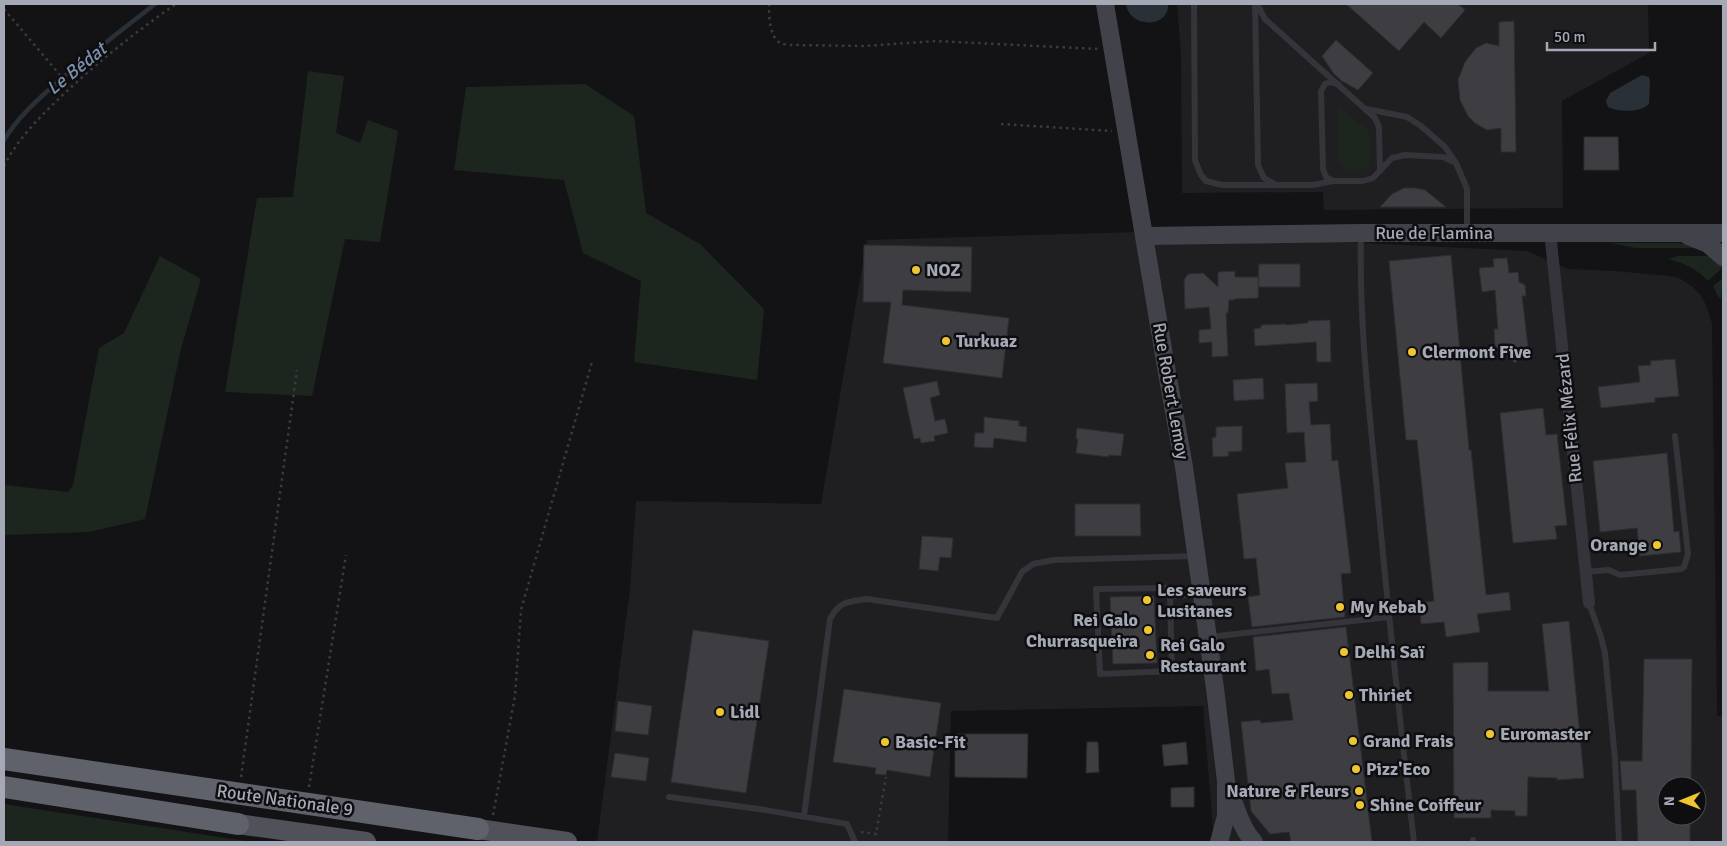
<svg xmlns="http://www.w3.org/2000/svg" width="1727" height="846" viewBox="0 0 1727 846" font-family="Signika,sans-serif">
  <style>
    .built { fill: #1f1f22; fill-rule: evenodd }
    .green { fill: #1d251f }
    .water { fill: #2a3038 }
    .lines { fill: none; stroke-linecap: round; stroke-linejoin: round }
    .stream { stroke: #2a3038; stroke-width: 4.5 }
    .building { fill: #3d3d42; stroke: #2e2d31 }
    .path { stroke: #3a3b41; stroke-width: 2.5; stroke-dasharray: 2.5 4; stroke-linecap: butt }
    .lane { stroke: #34343a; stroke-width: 6 }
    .street { stroke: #34343a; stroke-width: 12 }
    .secondary { stroke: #42434a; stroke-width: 18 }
    .primary { stroke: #505159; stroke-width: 20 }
    .highway { stroke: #60626b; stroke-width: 22 }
    .poi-dot { fill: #efc631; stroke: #0e0e10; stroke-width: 2 }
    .labels { text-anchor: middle; stroke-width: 5; stroke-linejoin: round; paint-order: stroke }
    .street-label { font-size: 18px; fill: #a5a8b5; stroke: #0e0e10 }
    .poi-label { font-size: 18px; font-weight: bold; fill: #a5a8b5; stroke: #0e0e10; text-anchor: start }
    .water-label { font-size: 19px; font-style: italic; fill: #7c91b0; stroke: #0e0e10 }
  </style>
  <rect width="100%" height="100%" fill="#131315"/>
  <path class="built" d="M1177,4H1648L1649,53L1562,101L1563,208L1324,210L1323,192L1182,193L1181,54Z
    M1138,232L1527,251L1568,269L1616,271L1669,276L1679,278L1693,287L1701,296L1706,305L1712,323L1717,716H1723V842H1214L1203,706L951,711L948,842H597L630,589L636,501L821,504L867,240ZM1667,786H1697V816H1667Z"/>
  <path class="green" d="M308,71L344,76L336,133L360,143L368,120L398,131L380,242L345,239L312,396L225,392L257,198L293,197Z
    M585,84L634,116L646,213L700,244L764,309L757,380L634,362L641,281L583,253L564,180L454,170L466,87Z
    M1340,107L1367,129L1369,133V166L1366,169H1345L1338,162L1337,111Z
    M1611,243H1678L1695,246V248H1635Z
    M160,256L201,279L181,349L145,519L89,532L4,535V485L68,492L73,485L99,348L124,333Z
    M1678,256H1713L1723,267L1708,281C1697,269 1684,263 1668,259Z
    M1723,278L1721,298H1719L1713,286Z
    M4,804L252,842H4Z"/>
  <path class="water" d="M1126,4H1168C1170,28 1129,29 1126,4Z
    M1642,75L1649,77L1650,83L1649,104C1640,113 1618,112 1608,107L1606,101L1610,93Z"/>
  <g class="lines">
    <path class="stream" d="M4,140C18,117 38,99 59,81C90,54 123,29 155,4"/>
  </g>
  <path class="building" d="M1346,4H1458L1465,10L1441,38L1424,22L1399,51Z
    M1514,21L1516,152H1501V128L1487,130L1475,123L1468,116L1460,100L1458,80L1465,62L1476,48L1486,43L1499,46V22Z
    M1336,40L1373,73L1358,90L1342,81L1334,74L1322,56Z
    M1584,137H1618L1619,170H1584Z
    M1404,188H1415L1425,190L1446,207H1380L1392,194Z
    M864,245L972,247L971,292L903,290L902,305L1009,318L1002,378L883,363L891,302H863Z
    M1451,255L1469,450H1471L1486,595L1509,592L1511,610L1477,614L1480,632L1446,637L1444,622L1421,624L1419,603L1434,601L1417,440H1406L1389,261Z
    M1507,258L1509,273L1518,272L1519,282L1525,285L1526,296H1522L1528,347L1515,363L1495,346L1494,329H1498L1495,290L1482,292L1479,268L1494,267L1493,259Z
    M1259,264H1300V287H1258Z
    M1235,271V277H1259L1258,298L1234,299V300H1229L1228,313H1226L1228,356L1212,357V342L1199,343V330L1211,329L1209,307L1185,309L1184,280L1188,274L1203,273L1218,287V272Z
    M1330,320L1331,362H1317L1316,342L1255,346L1254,329L1261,328V325L1286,324V325L1308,323V321Z
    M1675,359L1679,396L1655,398V402L1601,408L1598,387L1640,382L1638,366L1651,365L1650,361Z
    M1263,378L1264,399L1234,401L1233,380Z
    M937,381L940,395L930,398L935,421L945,419L948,433L934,436L935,441L921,443L920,438L914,439L903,388Z
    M1317,383L1318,401L1309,402L1311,425L1330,424L1332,461L1338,460L1351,573L1341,574L1345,617L1252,627L1248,597L1260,595L1256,558L1244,559L1237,494L1288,488L1285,463L1306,462L1304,432L1287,433L1285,384Z
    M1543,408L1546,435L1557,434L1567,525L1555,526L1557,539L1513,543L1500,413Z
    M984,417L1019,421V426L1027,427L1026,442L994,438L993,448L974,447L975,433H984Z
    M1242,426V451L1228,452L1229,456L1213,457L1212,438L1216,437V427Z
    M1077,428L1124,434L1121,456L1109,455L1108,457L1076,453L1078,439H1076Z
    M1667,453L1674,532L1679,531L1681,552L1640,556L1637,528L1600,532L1593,461Z
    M1075,504H1140L1141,536H1075Z
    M922,536L953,538L951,558L940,557L938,571L919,569Z
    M1154,596L1157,663L1113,664L1110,597Z
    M1569,621L1584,778L1557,780V778L1528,777L1527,816H1515V811L1491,810V818H1454L1453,663L1488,662V691H1549L1542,624Z
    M1346,627L1372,842H1291L1289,832L1270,834L1251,811L1241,722L1260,720L1261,723L1293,720L1289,693L1272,694L1269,669L1256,671L1253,637Z
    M693,630L769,641L746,793L671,782Z
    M1644,659H1692L1691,786H1667V816H1690V842H1638L1636,790H1622L1620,761H1642Z
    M844,689L941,703L930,777L887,770L886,775L875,774L876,768L833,762Z
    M618,701L652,706L648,735L615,731Z
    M955,734H1028L1027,778L955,777Z
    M1087,742H1098L1099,772L1086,773Z
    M1186,742L1188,764L1164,766L1162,745Z
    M615,753L649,758L646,781L611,777Z
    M1194,787V807H1171V788Z"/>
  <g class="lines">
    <path class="path" d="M769,4C769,15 769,36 780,43C783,44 788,45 792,45L865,46L936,41L1098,49
      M4,9L71,88
      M1001,124L1112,131
      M4,166C19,136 44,113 68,90C102,59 138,30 176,4
      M241,777L297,370
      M309,787L346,555
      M493,815L515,696L521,610L592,362
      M861,832L876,834L886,777"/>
    <path class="lane" d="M1194,4L1195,160L1201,175L1206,181L1222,185H1313L1333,181H1363L1373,178L1392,158L1405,155L1443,157L1456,163
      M1255,4L1258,165L1264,178L1273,183
      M1257,4L1265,19L1375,118L1379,127L1380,171
      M1367,109L1407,117L1421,126L1445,147L1456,163L1467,189V232
      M1333,181L1326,177L1323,169L1321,91L1325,84L1330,82L1338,84
      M1361,235C1359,317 1368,399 1376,480C1387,601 1400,722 1414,842
      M1585,572L1609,570L1620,575L1681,569L1684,567L1688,554L1675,436
      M1168,588L1170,596L1172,671L1100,674L1096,589Z
      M1170,596L1201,594
      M1589,603L1601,637L1605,653L1615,759L1619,842
      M1209,637L1389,617
      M669,797L759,809L847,824L855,842
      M804,816L830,619C840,601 847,602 867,599L997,618L1022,572L1033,564L1053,560L1195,556
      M1473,842V840"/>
    <path class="street" d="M1550,232L1589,603"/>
    <path class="secondary" d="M1105,4L1166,367L1184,467L1215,688L1226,781V816L1219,842
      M1144,236L1361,233H1723
      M1688,236L1708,244L1723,257
      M1231,795C1237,811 1242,829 1254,842"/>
    <path class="primary" d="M238,824L366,842
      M478,829L567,842"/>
    <path class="highway" d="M4,759L478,829
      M4,787L238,824"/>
  </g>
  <g class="poi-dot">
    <circle cx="916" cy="270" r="5"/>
    <circle cx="946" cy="341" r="5"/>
    <circle cx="1412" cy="352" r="5"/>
    <circle cx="1657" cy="545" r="5"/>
    <circle cx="1147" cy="600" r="5"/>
    <circle cx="1340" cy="607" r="5"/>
    <circle cx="1148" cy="630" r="5"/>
    <circle cx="1344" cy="652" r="5"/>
    <circle cx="1150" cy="655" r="5"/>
    <circle cx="1349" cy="695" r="5"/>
    <circle cx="720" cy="712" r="5"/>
    <circle cx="1490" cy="734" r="5"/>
    <circle cx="1353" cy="741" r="5"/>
    <circle cx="885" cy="742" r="5"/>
    <circle cx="1356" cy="769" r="5"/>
    <circle cx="1359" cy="791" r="5"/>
    <circle cx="1360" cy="805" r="5"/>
  </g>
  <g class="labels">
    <g class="street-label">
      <text x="1434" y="239">Rue de Flamina</text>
      <text transform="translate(1171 391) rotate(80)" y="6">Rue Robert Lemoy</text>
      <text transform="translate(1569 418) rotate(-96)" y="6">Rue Félix Mézard</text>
      <text transform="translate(285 800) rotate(8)" y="6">Route Nationale 9</text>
    </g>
    <g class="poi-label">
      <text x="926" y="276">NOZ</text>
      <text x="956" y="347">Turkuaz</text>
      <text x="1422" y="358">Clermont Five</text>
      <text x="1647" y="551" text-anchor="end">Orange</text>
      <text x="1157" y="596">Les saveurs<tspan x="1157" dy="21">Lusitanes</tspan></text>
      <text x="1350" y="613">My Kebab</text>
      <text x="1138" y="626" text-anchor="end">Rei Galo<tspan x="1138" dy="21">Churrasqueira</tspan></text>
      <text x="1160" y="651">Rei Galo<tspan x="1160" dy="21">Restaurant</tspan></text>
      <text x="1354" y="658">Delhi Saï</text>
      <text x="1359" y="701">Thiriet</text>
      <text x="730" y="718">Lidl</text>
      <text x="1500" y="740">Euromaster</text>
      <text x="1363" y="747">Grand Frais</text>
      <text x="895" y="748">Basic-Fit</text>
      <text x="1366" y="775">Pizz'Eco</text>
      <text x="1349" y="797" text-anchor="end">Nature &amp; Fleurs</text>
      <text x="1370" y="811">Shine Coiffeur</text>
    </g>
    <g class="water-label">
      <text transform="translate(76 68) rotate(-39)" y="7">Le Bédat</text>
    </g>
  </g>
  <rect width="1727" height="846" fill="none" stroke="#a5a8b5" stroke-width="10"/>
  <g transform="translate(1682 801) rotate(269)"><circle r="24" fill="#0e0e10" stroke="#4a4c52"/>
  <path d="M0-4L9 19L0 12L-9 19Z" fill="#efc631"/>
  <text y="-8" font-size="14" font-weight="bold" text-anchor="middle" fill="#a5a8b5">N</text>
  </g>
  <path d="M1547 42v8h108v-8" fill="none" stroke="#a5a8b5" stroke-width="2.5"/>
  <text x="1554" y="42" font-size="15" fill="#a5a8b5" stroke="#0e0e10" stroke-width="4" paint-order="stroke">50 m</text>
</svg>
